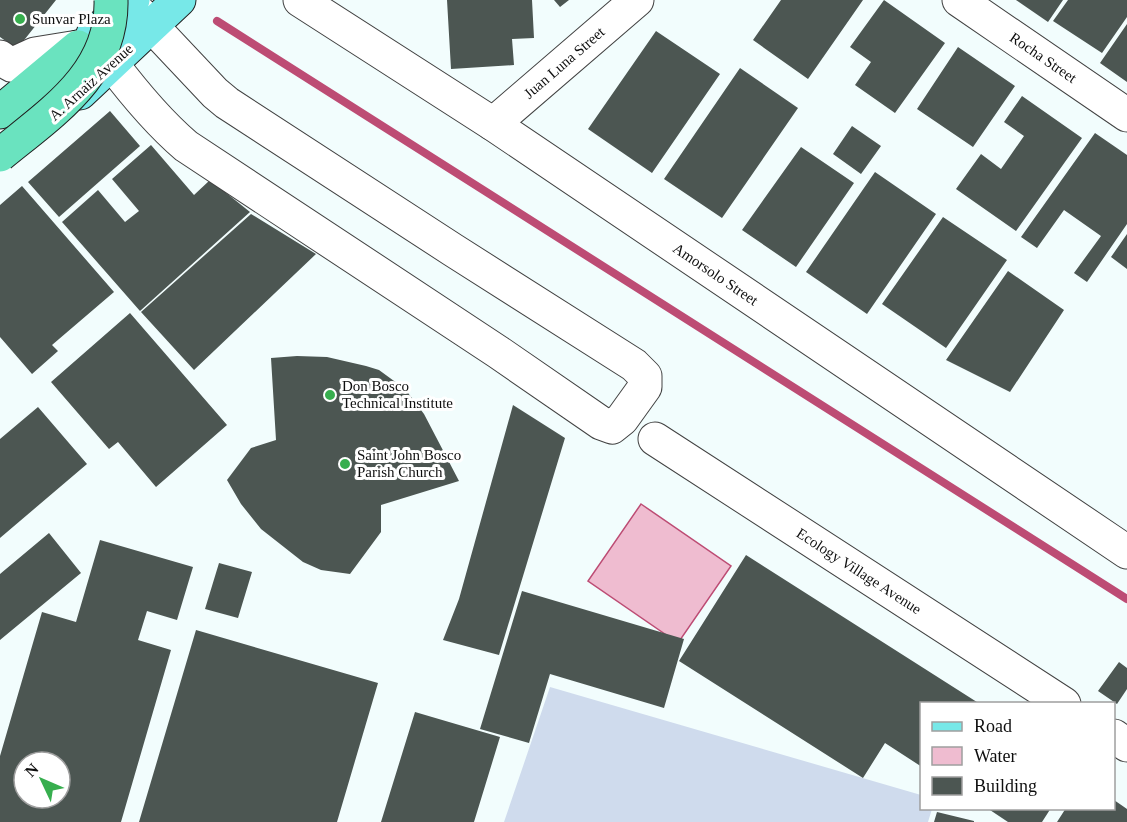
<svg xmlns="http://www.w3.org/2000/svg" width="1127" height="822" viewBox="0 0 1127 822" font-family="Georgia,serif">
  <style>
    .pitch { fill: #cfdbed }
    .water { fill: #efbcd0; stroke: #bd4c74; stroke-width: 1.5 }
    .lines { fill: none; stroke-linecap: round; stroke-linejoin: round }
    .stream { stroke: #bd4c74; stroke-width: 8 }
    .building { fill: #4c5652; fill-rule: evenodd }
    .minor-casing { stroke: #424242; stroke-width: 35 }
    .major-casing { stroke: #202020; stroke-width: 35 }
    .highway-casing { stroke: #202020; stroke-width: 35 }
    .minor { stroke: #fff; stroke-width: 33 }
    .major { stroke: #77e8e8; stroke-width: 33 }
    .highway { stroke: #6ae3bf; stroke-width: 33 }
    .highway-bridge-casing { stroke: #202020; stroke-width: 35; stroke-linecap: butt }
    .highway-bridge { stroke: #6ae3bf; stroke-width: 33 }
    .poi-dot { fill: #37ae4e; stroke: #fff; stroke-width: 2 }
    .labels { text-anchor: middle; stroke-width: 6; stroke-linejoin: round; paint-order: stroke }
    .poi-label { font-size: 15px; fill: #0f0f0f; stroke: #fff; text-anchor: start }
    .street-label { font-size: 15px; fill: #0f0f0f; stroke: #fff }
  </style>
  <rect width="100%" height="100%" fill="#f2fdfd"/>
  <path class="pitch" d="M550,687L921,795L922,808L932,809L928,822H504Z"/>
  <path class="water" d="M641,504L731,566L678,643L588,581Z"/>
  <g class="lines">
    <path class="stream" d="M217,21L1127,599"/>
  </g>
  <path class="building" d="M0,0H56L17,49L0,37Z
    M447,0H532L534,38L512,39L514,65L451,69Z
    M554,0H569L560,7Z
    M781,0H863L808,79L753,40Z
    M884,0L945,43L895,113L855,85L871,62L850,47Z
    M1016,0H1063L1048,22Z
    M1068,0H1127V17L1102,53L1053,21Z
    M1127,24V82L1100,63Z
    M656,31L720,74L652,173L588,129Z
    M958,47L1015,86L973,147L917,109Z
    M740,68L798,108L722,218L664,179Z
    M1022,96L1082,138L1016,231L956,189L981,154L1001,169L1024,136L1004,122Z
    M110,111L140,146L59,217L28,182Z
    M852,126L881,146L861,174L833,154Z
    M1095,133L1127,155V224L1087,282L1074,273L1101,236L1064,210L1037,248L1021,237Z
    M151,145L194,195L210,180L250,212L140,311L62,222L98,190L125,222L139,211L112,179Z
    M801,147L854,183L796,267L742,230Z
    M875,172L936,214L867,314L806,272Z
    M22,186L114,292L52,345L58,351L32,374L0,337V205Z
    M251,214L316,254L194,370L141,312Z
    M943,217L1007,260L946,348L882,304Z
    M1127,234V269L1111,257Z
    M1008,271L1064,310L1010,392L946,360Z
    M130,313L227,425L156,487L118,442L109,449L51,382Z
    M297,356L327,357L366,366L379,370L405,389L424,414L459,481L381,505V532L350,574L321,570L303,562L261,529L241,504L227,480L251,448L276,440L271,358Z
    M513,405L565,438L499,655L443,640L459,599Z
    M38,407L87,464L0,538V439Z
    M49,533L81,573L0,640V574Z
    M100,540L193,567L177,620L147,611L138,640L171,650L121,822H0V756L42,612L76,622ZM24,762H60V798H24Z
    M746,555L980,704H922V767L885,743L863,778L679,661Z
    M219,563L252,572L238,618L205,609Z
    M522,591L684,639L664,708L550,674L529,743L480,729Z
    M196,630L378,683L337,822H139Z
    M1119,662L1127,668V689L1117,704L1098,691Z
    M415,712L500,737L474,822H381Z
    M1114,800L1127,809V822H1057L1066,808H1114Z
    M987,808H1051L1042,822H1008Z
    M937,812L974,821V822H934Z"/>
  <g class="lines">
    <g class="minor-casing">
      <g id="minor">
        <path id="s1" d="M300,0L493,124L1127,552"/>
        <path id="s2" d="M959,0L1127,115"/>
        <path d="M0,57L11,65L35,54L78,47"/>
        <path d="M112,64C134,93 158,122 186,146L498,352L601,423L612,427L622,419L645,387V376L634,365L453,250L227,103L215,93L132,5"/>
        <path id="s3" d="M493,124L637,0"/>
        <path id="s4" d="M655,439L1064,704"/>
        <path d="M1114,736L1127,745"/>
      </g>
    </g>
    <g class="major-casing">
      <path id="major" d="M93,34L133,0
        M80,93L179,0"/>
    </g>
    <g class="highway-casing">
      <path id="highway" d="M0,112L78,47"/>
    </g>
    <use href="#minor" class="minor"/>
    <use href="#major" class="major"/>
    <use href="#highway" class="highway"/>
    <g class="highway-bridge-casing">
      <path id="highway-bridge" d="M0,155C51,113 113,74 111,0"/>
    </g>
    <use href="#highway-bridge" class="highway-bridge"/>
  </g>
  <g class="poi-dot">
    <circle cx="20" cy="19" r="6"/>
    <circle cx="330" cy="395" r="6"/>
    <circle cx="345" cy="464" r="6"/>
  </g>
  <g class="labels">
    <g class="poi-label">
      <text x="32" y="24">Sunvar Plaza</text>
      <text x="342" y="391">Don Bosco<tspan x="342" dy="17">Technical Institute</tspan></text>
      <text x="357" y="460">Saint John Bosco<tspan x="357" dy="17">Parish Church</tspan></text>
    </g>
    <g class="street-label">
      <text dy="5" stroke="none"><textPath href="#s2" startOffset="102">Rocha Street</textPath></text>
      <text dy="5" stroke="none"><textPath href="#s3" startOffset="94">Juan Luna Street</textPath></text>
      <text transform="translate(91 82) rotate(-42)" y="5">A. Arnaiz Avenue</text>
      <text dy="5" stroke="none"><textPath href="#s1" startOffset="498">Amorsolo Street</textPath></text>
      <text dy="5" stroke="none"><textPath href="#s4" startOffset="243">Ecology Village Avenue</textPath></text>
    </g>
  </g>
  <rect x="920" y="702" width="195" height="108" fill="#ffffff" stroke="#9f9f9f" stroke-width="1.5"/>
  <rect x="932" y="722" width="30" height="9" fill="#77e8e8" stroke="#9f9f9f" stroke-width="1.5"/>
  <text x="974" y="732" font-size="18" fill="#0f0f0f">Road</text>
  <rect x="932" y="747" width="30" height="18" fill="#efbcd0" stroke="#9f9f9f" stroke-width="1.5"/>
  <text x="974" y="762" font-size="18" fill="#0f0f0f">Water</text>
  <rect x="932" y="777" width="30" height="18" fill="#4c5652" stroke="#9f9f9f" stroke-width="1.5"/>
  <text x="974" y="792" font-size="18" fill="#0f0f0f">Building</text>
  <g transform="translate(42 780) rotate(314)"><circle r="28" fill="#ffffff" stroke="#9f9f9f" stroke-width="1.5"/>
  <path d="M0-4.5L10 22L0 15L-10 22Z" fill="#37ae4e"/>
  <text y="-9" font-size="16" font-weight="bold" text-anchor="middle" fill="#0f0f0f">N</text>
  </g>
</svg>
